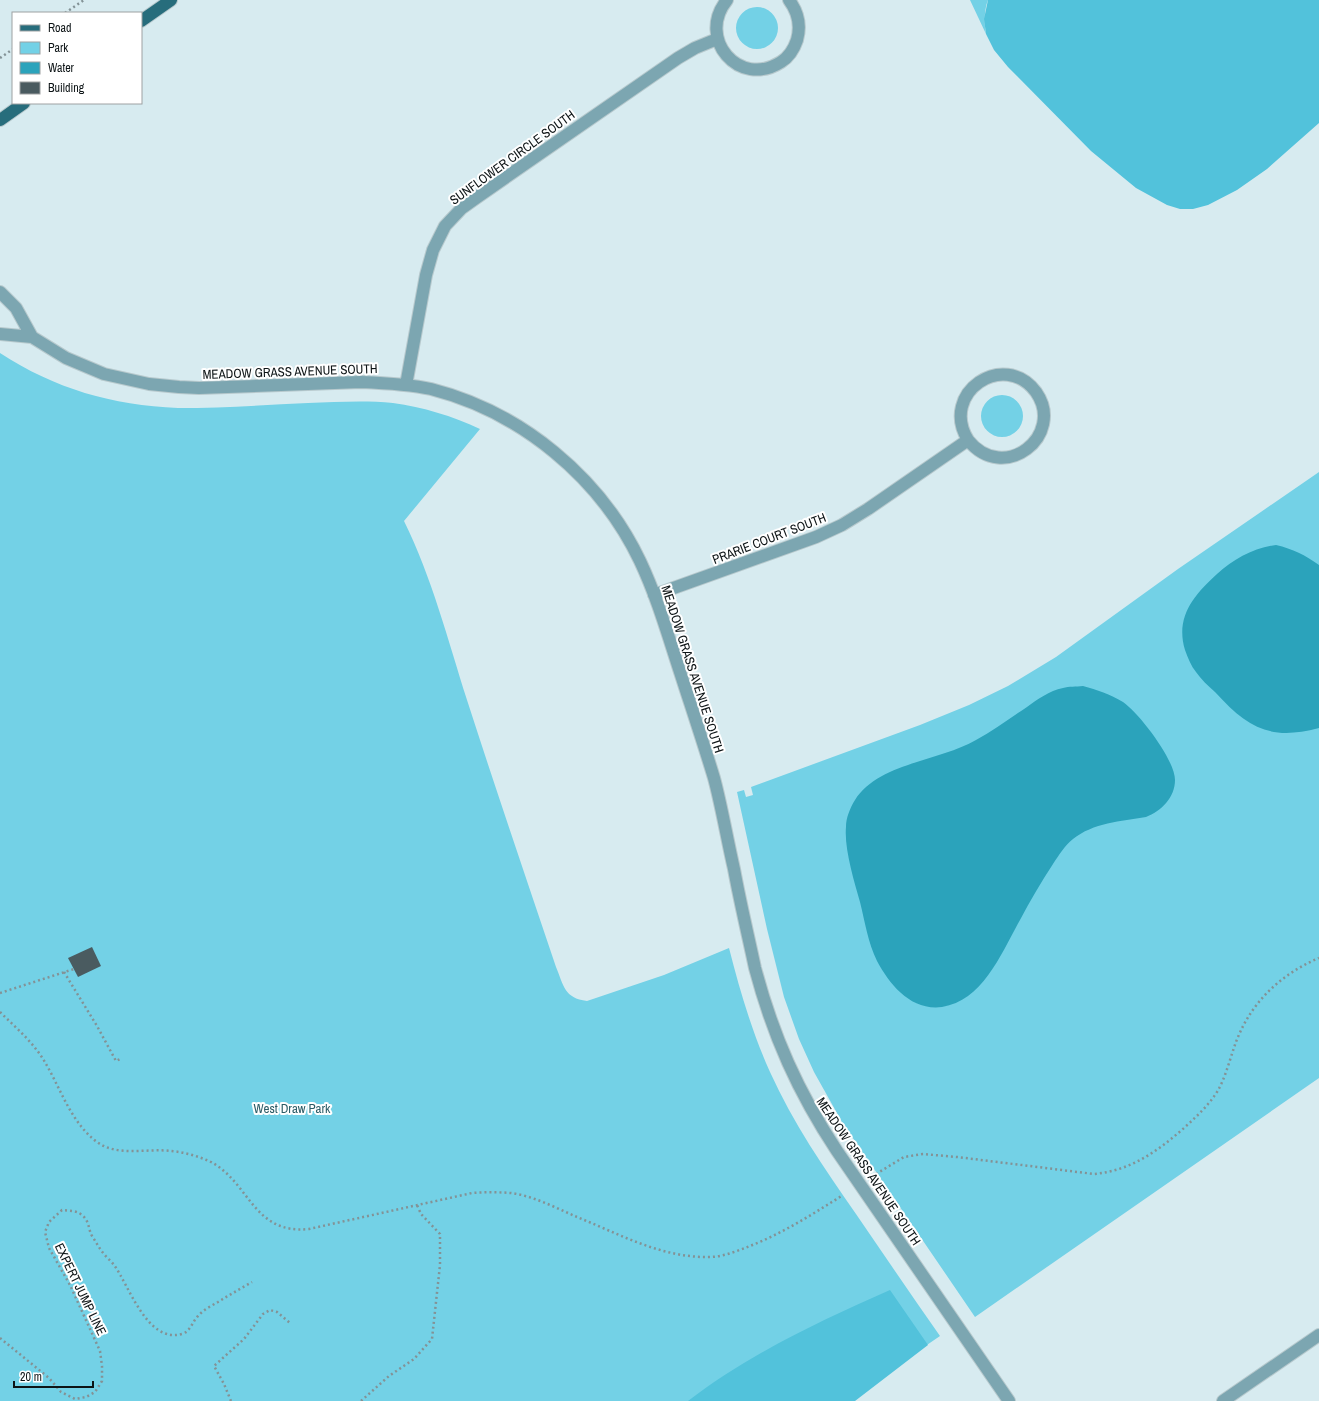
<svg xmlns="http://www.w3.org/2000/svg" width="1319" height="1401" viewBox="0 0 1319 1401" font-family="'Archivo Narrow',sans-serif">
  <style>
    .green { fill: #73d1e6 }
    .forest { fill: #52c2db }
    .water { fill: #2ba3bb }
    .building { fill: #4a5b60 }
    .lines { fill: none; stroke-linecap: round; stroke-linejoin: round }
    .minor-casing { stroke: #b7c9cd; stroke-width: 14 }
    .major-casing { stroke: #b7c9cd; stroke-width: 14 }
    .path { stroke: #839296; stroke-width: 2.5; stroke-dasharray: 2 3; stroke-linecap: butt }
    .minor { stroke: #7ca6b1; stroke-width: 12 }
    .major { stroke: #276d7c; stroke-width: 12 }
    .labels { text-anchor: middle; stroke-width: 4; stroke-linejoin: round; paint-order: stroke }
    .street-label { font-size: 13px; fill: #0d1416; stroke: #fff }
    .park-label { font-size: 13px; fill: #2c5c66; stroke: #fff }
  </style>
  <rect width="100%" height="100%" fill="#d7ebf0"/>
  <path class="green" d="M970,0H988C984,10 984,24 986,34Z
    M736 28a21 21 0 1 1 42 0a21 21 0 1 1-42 0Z
    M0,353C55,389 112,405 178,408C221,408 265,405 308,403C336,402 365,400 393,403C423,407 452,416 480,429L404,521C432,578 448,640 467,700C496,790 526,878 556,967C564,986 564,998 587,1001L664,975L729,948C740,991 752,1032 770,1072C793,1123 824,1168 856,1214C884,1255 912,1296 940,1336L845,1401H0Z
    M981 416a21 21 0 1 1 42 0a21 21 0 1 1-42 0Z
    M1319,472V1078L975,1317L842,1122L814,1072L799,1039L784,997L767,929L737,792L744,790L746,797L753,795L751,787L920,725L969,705L1008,686L1056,657L1178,569Z"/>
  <path class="forest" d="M988,0H1319V123L1267,169L1237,190L1208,205L1193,209H1180L1167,205L1136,188L1091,151L1008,67L994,50L986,34L984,19Z
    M890,1290L928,1345L855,1401H688C749,1354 820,1321 890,1290Z"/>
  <path class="water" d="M1276,545C1293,549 1305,555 1319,565V728C1270,741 1248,728 1215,692C1208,686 1201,679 1196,672C1191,666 1188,658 1185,650C1175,617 1194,595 1217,574C1234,559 1253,548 1276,545Z
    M1083,686C1097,690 1110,694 1123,702C1140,714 1175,760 1175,780C1175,798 1161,811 1146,817C1121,821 1093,823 1073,839C1065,845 1059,855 1053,864C1041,882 1030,901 1020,920C1002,952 983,1001 942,1007C911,1011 890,985 877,961C868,943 865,922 860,902C854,881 844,848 846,827C846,818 850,808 855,800C878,763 940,761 976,740C994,730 1010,718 1027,707C1038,699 1049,691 1063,688C1069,686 1076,687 1083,686Z"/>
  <path class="building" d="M92,947L101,966L78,977L68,958Z"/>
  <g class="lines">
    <g class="minor-casing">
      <path id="minor" d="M727,0C696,38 739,89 781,62C789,57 794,49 797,40C801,26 798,12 789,0
        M0,292L16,308L32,337
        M0,334L32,337L66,358L104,374L149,384L179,387L199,388L361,382C385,383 408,384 431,389C521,412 600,477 640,561C658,599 669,639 682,678C693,712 704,745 714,778C722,808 727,839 734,869C740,902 748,935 755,968C773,1036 798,1092 837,1151L1009,1401
        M406,385L426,275L433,250L445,226L462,208L476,198L678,58L695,48L717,39
        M654,595L816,537L842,525L868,509L968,440C939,393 1004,349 1036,392C1066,435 1004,485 968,440
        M1223,1401L1319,1335"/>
    </g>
    <g class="major-casing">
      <path id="major" d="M141,21L171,0
        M0,120L24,103"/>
    </g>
    <path class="path" d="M65,13L84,0
      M0,58L13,49
      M64,972L97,1026L116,1061L122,1058
      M0,993L74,969
      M0,1012C15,1027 31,1040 43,1059C60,1086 70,1122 97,1142C117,1157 147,1148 171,1151C184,1152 197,1156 209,1161C250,1181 252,1235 309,1229L472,1193C485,1192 498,1192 511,1193C534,1196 556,1208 577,1217C619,1234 662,1258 709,1257C723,1257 737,1251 750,1246C783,1233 813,1214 843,1195
      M876,1174L904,1157L923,1154L957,1157L1094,1174C1130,1171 1158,1151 1184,1128C1196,1117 1208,1106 1217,1092C1226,1077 1230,1058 1236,1042C1251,1002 1281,974 1319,958
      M0,1338L49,1378L61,1392L75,1399L86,1397L95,1392L102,1381V1366L100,1351L70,1285L49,1248L45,1232L49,1222L62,1210C69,1211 76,1210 82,1215C90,1222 88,1229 92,1236C96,1242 99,1248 104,1254C107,1258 111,1261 114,1265C129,1285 147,1344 182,1334C191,1331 192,1322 198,1316C203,1310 211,1306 218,1302C229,1295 240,1289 252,1282
      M231,1401L224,1384L214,1366L244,1339L263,1314L270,1310L277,1312L290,1323
      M361,1401L389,1376L414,1359L432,1339L440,1265V1234L421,1214L417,1205"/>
    <use href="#minor" class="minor"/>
    <use href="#major" class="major"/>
  </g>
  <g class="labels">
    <g class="street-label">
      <text transform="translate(512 157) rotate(-36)" y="5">SUNFLOWER CIRCLE SOUTH</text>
      <text transform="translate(290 371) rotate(-2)" y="5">MEADOW GRASS AVENUE SOUTH</text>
      <text transform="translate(769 538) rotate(-21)" y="5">PRARIE COURT SOUTH</text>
      <text transform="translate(693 669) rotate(72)" y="5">MEADOW GRASS AVENUE SOUTH</text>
      <text transform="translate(869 1171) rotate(56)" y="5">MEADOW GRASS AVENUE SOUTH</text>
      <text transform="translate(81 1289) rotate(64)" y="5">EXPERT JUMP LINE</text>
    </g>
    <g class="park-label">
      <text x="292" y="1113">West Draw Park</text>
    </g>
  </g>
  <rect x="12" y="12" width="130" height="92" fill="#ffffff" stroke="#9ea1a2"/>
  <rect x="20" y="25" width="20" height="6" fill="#276d7c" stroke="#9ea1a2"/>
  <text x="48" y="32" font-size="12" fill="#0d1416">Road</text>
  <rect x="20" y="42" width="20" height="12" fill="#73d1e6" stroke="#9ea1a2"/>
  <text x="48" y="52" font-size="12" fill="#0d1416">Park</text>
  <rect x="20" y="62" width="20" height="12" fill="#2ba3bb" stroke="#9ea1a2"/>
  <text x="48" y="72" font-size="12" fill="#0d1416">Water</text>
  <rect x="20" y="82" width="20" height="12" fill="#4a5b60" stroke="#9ea1a2"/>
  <text x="48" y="92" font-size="12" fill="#0d1416">Building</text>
  <path d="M14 1381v6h79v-6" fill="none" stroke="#0d1416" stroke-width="2"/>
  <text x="20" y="1381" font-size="12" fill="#0d1416" stroke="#ffffff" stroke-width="3" paint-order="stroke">20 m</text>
</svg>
